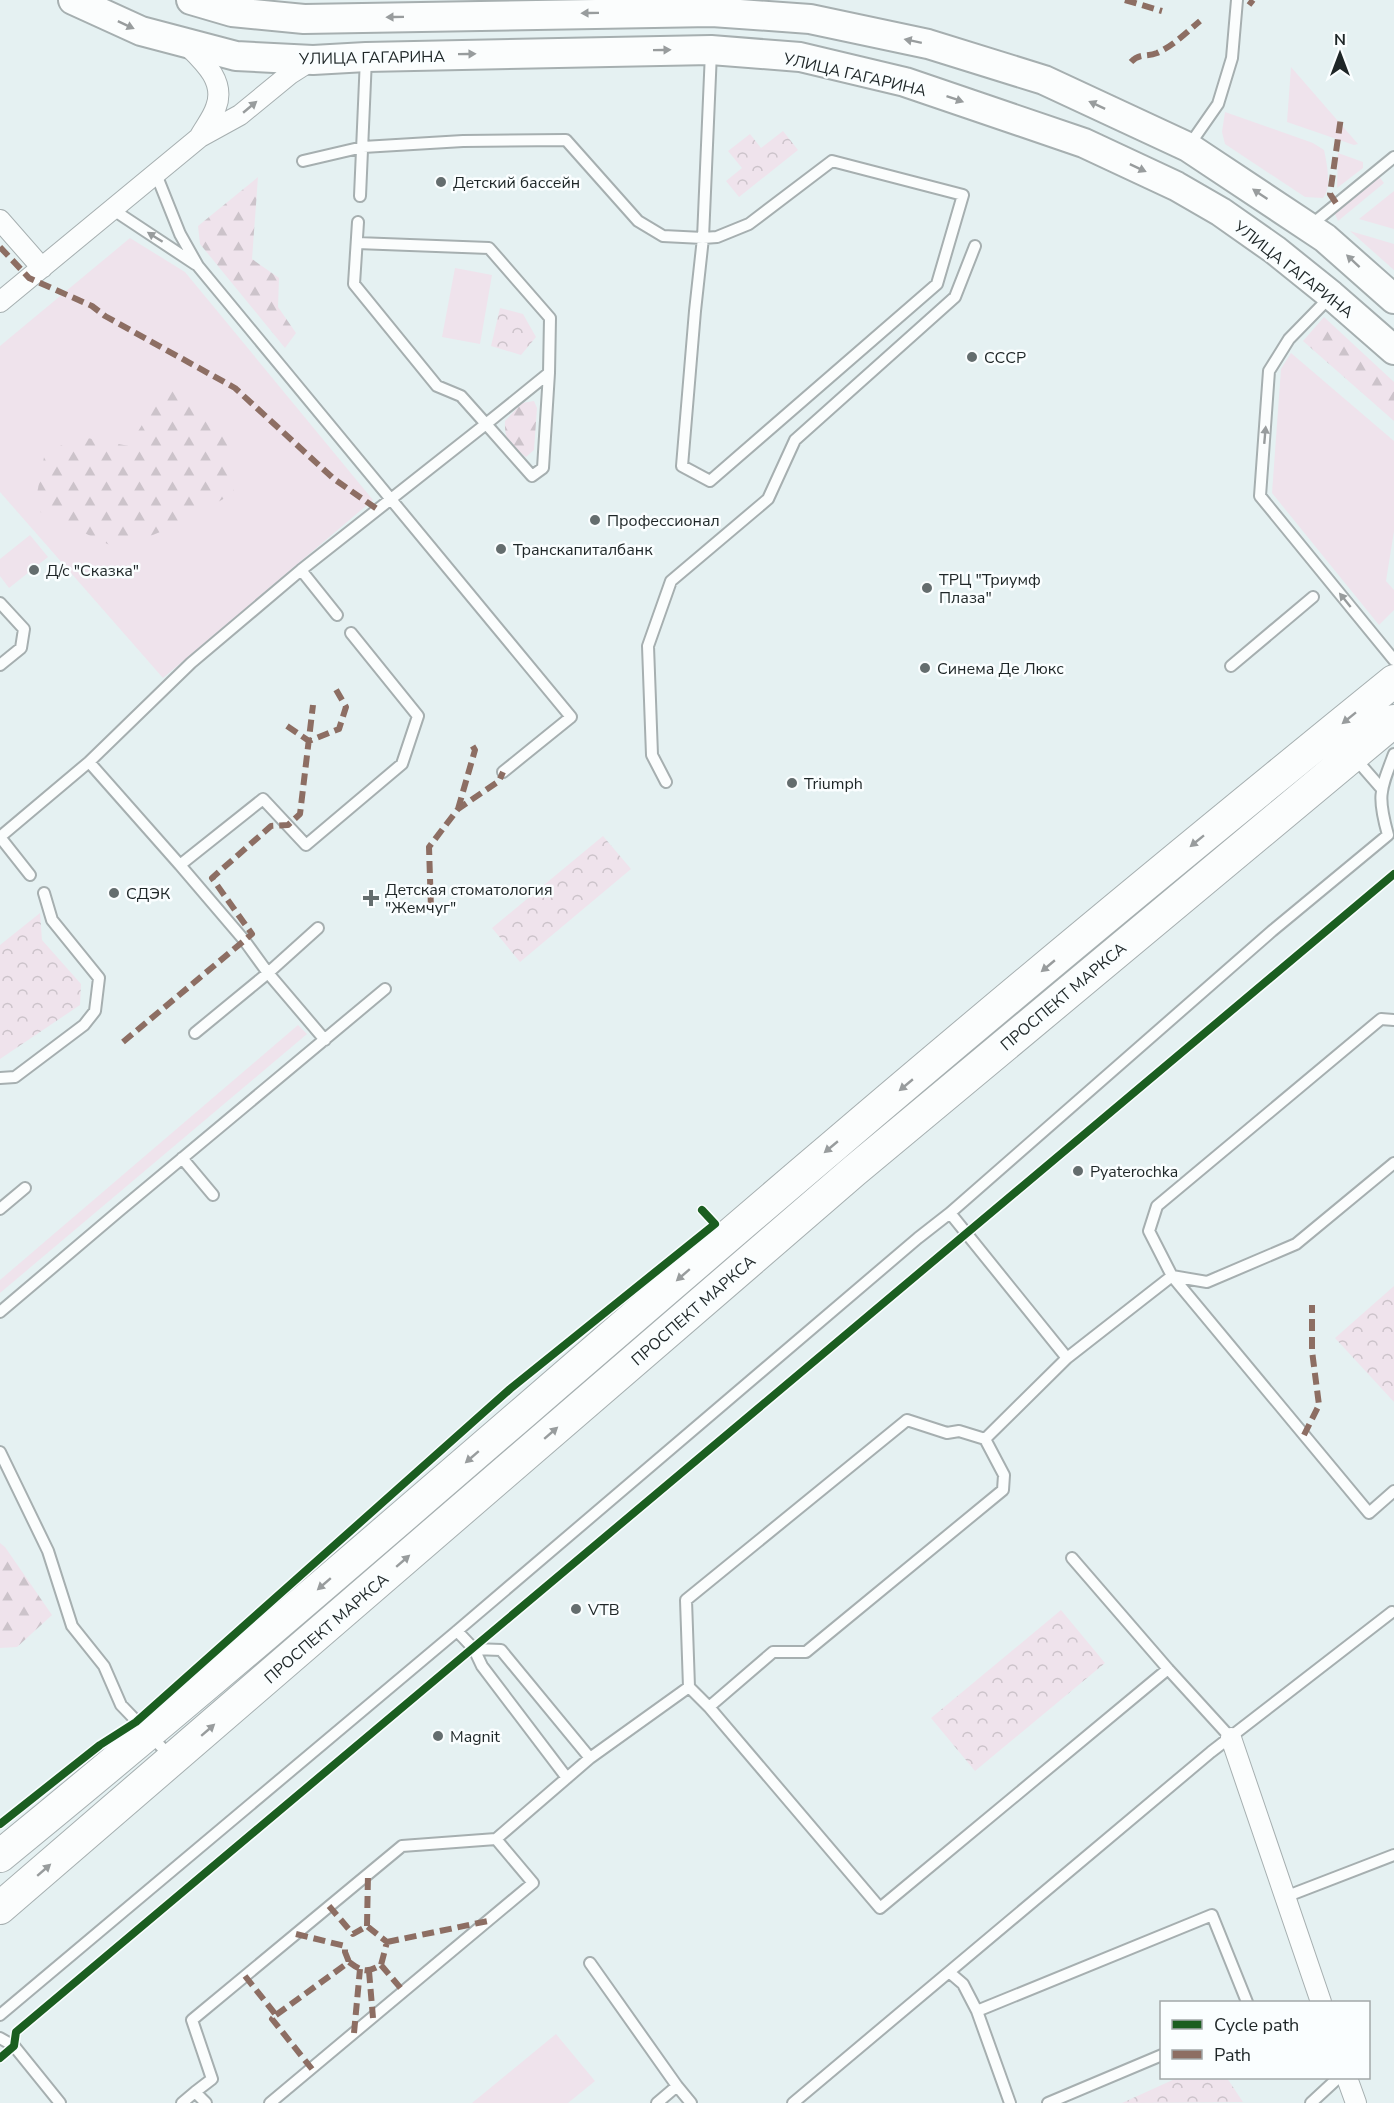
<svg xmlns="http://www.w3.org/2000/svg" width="1394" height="2103" viewBox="0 0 1394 2103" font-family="'Nunito Sans',sans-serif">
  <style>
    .green { fill: #efe3ec }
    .forest { fill: url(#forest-firs) }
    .park { fill: url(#park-crowns) }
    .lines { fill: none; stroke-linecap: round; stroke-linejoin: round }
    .service-casing { stroke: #a6afb0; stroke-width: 14 }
    .minor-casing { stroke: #a6afb0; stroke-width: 22 }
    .secondary-casing { stroke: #a6afb0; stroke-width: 32 }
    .primary-casing { stroke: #a6afb0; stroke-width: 34 }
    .service { stroke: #fbfdfd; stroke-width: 10 }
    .minor { stroke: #fbfdfd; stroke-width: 20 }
    .secondary { stroke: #fbfdfd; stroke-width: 28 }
    .primary { stroke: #fbfdfd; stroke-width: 32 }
    .quiet { stroke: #8d6e63; stroke-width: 6; stroke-dasharray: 12 6; stroke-linecap: butt }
    .cycleway-casing { stroke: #fafeff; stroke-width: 11 }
    .cycleway { stroke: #1b5e20; stroke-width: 8 }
    .oneway { fill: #989c9d }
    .poi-dot { fill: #646d6e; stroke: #fafeff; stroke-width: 2 }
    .labels { text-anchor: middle; stroke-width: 5; stroke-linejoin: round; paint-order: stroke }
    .street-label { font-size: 16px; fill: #1e2627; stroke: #fafeff }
    .poi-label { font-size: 16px; fill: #1e2627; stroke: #fafeff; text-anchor: start }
  </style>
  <defs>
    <pattern id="forest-firs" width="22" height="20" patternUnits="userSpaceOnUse" patternTransform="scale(1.5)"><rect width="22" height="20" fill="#efe3ec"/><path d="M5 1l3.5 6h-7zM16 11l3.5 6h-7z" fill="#ccc3ca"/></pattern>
    <pattern id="park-crowns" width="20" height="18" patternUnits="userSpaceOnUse" patternTransform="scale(1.5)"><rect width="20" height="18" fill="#efe3ec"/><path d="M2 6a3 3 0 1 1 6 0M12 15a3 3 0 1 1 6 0" fill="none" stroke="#ccc3ca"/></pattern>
  </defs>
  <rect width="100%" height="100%" fill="#e5f1f2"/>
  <path class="green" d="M1291,67L1358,144L1354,145L1287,122Z
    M1225,112L1313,143L1324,150C1327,164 1332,188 1323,198L1305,197L1225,144L1222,132Z
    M1338,153L1363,162V168L1337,188Z
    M1377,174L1384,183L1338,221L1335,214L1345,202Z
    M1394,191V229L1359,219Z
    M1350,231L1394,244V270Z
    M130,238L185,272L373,500L163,678L0,492V346Z
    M455,268L492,275L480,344L442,337Z
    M1291,353L1394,441V531L1386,581L1394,590V610L1379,625L1272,493L1281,369Z
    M30,535L48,557L9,588L0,576V559Z
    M298,1025L307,1034L0,1293V1280Z
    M556,2034L595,2081L568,2103H472Z"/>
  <path class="forest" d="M258,177L252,259L279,278L278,307L296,333L285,348L200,244L198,226Z
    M1324,317L1394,382V421L1303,341Z
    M171,386L226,434L234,493L175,526L118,549L34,509L45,452L82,437L129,446L145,420Z
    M534,401L537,408L534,450L526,457C511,444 504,442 505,421L522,403Z
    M0,1543L5,1547L52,1615L17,1647L0,1648Z"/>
  <path class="park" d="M783,131L798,150L739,197L726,181L742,168L728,151L750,134L761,148Z
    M500,308L523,314L536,337L521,355L491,346Z
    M603,836L631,869L520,962L492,928Z
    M40,913L42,940L81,984L80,1005L0,1059V945Z
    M1394,1286V1402L1335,1338Z
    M1061,1610L1105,1663L975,1771L931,1718Z
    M1177,2078H1227L1243,2102L1122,2103Z"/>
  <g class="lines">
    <g class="service-casing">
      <path id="service" d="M1188,147L1218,104L1232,58L1237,0
        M303,161L363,147L463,141L566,140L638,221L663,236L703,238L717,237L749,224L832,161L963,195L937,284L710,481L682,466L695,311L703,238L711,52
        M156,174L180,234L198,266L571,717L503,772
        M360,196L366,58
        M112,209L195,264
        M1311,225L1394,157
        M357,243L489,248L550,318L549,373L486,424L532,476L543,468L549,373
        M1331,296L1289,339L1269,371L1260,496L1394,660
        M301,570L337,615
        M0,603L24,629L21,648L0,665
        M1231,666L1313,597
        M1354,757L1381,788
        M89,762L180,865
        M666,782L652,755L648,646L671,581L768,499L795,440L955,297L975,246
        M30,875L0,837L89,762L191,663L301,570L486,424L461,396L437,386L354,284L358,222
        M318,928L268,973L244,940L180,865L263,799L306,845L402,764L418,716L351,633
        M195,1033L268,973L325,1040
        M0,1078L15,1077L84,1025L95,1011L99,978L52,920L44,893
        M182,1158L213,1195
        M0,1209L25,1188
        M1172,1276L1369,1513L1394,1491
        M1172,1276L1207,1282L1296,1244L1394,1163
        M0,1312L119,1211L385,989
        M1067,1358L1172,1276L1149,1231L1157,1206L1381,1019L1394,1020
        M0,1452L48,1551L72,1626L104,1666L121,1705L171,1757
        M1072,1558L1168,1669L1231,1738
        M457,1631L474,1649L482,1666L567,1778
        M474,1649L501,1650L590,1758
        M689,1687L686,1600L907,1420L947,1433L959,1431L985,1439L1067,1358L950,1213
        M709,1707L773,1652H806L1003,1490L1004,1475L985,1439
        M1285,1897L1394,1855
        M590,1963L677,2086L691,2103
        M949,1972L963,1984L977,2011L1010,2103
        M977,2011L1212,1915L1247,2002
        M0,2015L457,1631L918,1238L950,1213L1272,931L1388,835C1377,796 1380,791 1394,754
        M0,2038L14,2046L60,2103
        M195,2092L212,2079L192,2020L402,1846L496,1839L590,1758L689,1687L709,1707L880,1908L1168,1669
        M182,2103L195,2092L206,2103
        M270,2103L533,1883L496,1839
        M657,2103L677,2086
        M793,2103L1211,1752L1392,1612
        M1048,2103L1162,2055
        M1311,2103L1338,2078"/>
    </g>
    <g class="minor-casing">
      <path id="minor" d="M186,44C203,61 226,81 216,107C213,117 205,127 200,136
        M0,220L42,268
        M0,302L200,137L240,115L290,74L312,60
        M1231,1738L1321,2002
        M1347,2078L1356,2103"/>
    </g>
    <g class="secondary-casing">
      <path id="secondary" d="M73,0L141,31L236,56L313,60L366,57L711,50L800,57L905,82L1084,143L1176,186L1221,212L1275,250L1331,295L1394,350
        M191,0L232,12L304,19L712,12L810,19L928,44L1044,80L1188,147L1325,238L1394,299"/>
    </g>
    <g class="primary-casing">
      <path id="primary" d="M0,1856C282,1626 553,1384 830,1149C1016,990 1204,835 1394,681
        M0,1908L854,1171L1394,721"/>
    </g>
    <use href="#service" class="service"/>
    <use href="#minor" class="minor"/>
    <use href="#secondary" class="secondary"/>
    <use href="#primary" class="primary"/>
    <path class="quiet" d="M1125,0L1162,11
      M1249,5L1253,0
      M1131,62C1139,53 1147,57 1157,53C1173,46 1187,32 1200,21
      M1336,203L1330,194L1341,117
      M0,247L29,278L92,306L105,316L235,388L334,479L377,509
      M287,726L309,741L339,729L346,707L334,686
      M458,809L475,750L472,745
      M431,909L429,847L458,809L499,781L503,772
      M123,1042L252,934L212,878L271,826L288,825L300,814L313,705
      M1304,1435L1319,1405L1312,1351V1305
      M367,1926L368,1874
      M296,1934L345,1946V1952L349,1962
      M387,1942L488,1921
      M381,1965L404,1992
      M369,1971L373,2018
      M245,1976L276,2015L272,2019L312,2069
      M276,2015L349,1962C363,1972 366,1973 381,1965L387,1942L367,1926L353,1934L329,1906
      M354,2033L360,1969"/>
    <g class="cycleway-casing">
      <path id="cycleway" d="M0,1824L100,1745L136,1722L510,1389L715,1224L702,1210
        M0,2058L14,2046L16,2032L1394,874"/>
    </g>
    <use href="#cycleway" class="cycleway"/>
  </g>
  <defs><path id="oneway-solid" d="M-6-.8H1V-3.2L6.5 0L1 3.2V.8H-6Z" transform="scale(1.5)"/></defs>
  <g class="oneway">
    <use href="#oneway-solid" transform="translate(590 13) rotate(179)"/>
    <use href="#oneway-solid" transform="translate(395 17) rotate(179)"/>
    <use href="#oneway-solid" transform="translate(126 25) rotate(25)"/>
    <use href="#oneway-solid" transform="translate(913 41) rotate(-168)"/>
    <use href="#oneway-solid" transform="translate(662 50) rotate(-1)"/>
    <use href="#oneway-solid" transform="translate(467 54) rotate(-1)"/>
    <use href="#oneway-solid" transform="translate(955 99) rotate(19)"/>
    <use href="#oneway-solid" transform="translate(1097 105) rotate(-155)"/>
    <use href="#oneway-solid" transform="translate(250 107) rotate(-40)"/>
    <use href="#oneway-solid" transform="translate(1138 168) rotate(25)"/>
    <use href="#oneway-solid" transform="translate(1260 194) rotate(-146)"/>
    <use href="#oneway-solid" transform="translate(155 237) rotate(-148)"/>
    <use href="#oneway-solid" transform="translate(1353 261) rotate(-137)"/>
    <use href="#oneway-solid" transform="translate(1265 435) rotate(-85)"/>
    <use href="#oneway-solid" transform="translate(1345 600) rotate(-129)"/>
    <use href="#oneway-solid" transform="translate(1349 718) rotate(141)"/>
    <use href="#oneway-solid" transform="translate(1197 841) rotate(141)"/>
    <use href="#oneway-solid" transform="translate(1048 966) rotate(140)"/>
    <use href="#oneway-solid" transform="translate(906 1085) rotate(140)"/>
    <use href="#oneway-solid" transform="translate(831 1147) rotate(140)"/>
    <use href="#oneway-solid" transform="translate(683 1275) rotate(139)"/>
    <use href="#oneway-solid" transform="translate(551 1433) rotate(-41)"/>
    <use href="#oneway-solid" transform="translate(472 1457) rotate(139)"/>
    <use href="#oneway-solid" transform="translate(403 1561) rotate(-41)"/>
    <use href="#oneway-solid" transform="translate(324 1584) rotate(139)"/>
    <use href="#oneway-solid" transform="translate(208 1730) rotate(-41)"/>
    <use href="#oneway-solid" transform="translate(44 1870) rotate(-41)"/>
  </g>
  <g class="poi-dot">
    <circle cx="441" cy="182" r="6"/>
    <circle cx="972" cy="357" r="6"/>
    <circle cx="595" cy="520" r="6"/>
    <circle cx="501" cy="549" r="6"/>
    <circle cx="34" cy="570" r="6"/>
    <circle cx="927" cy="588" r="6"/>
    <circle cx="925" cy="668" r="6"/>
    <circle cx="792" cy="783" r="6"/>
    <circle cx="114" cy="893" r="6"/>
    <path d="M368 889h6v6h6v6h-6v6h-6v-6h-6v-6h6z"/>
    <circle cx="1078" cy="1171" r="6"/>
    <circle cx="576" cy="1609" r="6"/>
    <circle cx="438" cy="1736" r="6"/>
  </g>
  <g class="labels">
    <g class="street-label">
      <text transform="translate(372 57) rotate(-1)" y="6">УЛИЦА ГАГАРИНА</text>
      <text transform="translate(855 74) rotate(13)" y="6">УЛИЦА ГАГАРИНА</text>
      <text transform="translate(1294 269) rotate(38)" y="6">УЛИЦА ГАГАРИНА</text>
      <text transform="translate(1063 996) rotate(-40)" y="6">ПРОСПЕКТ МАРКСА</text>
      <text transform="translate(693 1310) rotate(-41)" y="6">ПРОСПЕКТ МАРКСА</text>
      <text transform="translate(326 1628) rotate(-41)" y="6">ПРОСПЕКТ МАРКСА</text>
    </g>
    <g class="poi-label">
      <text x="453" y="188">Детский бассейн</text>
      <text x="984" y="363">СССР</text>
      <text x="607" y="526">Профессионал</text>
      <text x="513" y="555">Транскапиталбанк</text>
      <text x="46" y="576">Д/с "Сказка"</text>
      <text x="939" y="585">ТРЦ "Триумф<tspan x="939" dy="18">Плаза"</tspan></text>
      <text x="937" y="674">Синема Де Люкс</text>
      <text x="804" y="789">Triumph</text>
      <text x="385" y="895">Детская стоматология<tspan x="385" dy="18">"Жемчуг"</tspan></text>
      <text x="126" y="899">СДЭК</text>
      <text x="1090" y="1177">Pyaterochka</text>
      <text x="588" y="1615">VTB</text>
      <text x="450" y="1742">Magnit</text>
    </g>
  </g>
  <rect x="1160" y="2001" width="210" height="78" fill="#fafeff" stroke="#a2a8a9" stroke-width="1.5"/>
  <rect x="1172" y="2020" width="30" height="9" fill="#1b5e20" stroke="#a2a8a9" stroke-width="1.5"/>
  <text x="1214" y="2031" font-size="18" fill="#1e2627">Cycle path</text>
  <rect x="1172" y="2050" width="30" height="9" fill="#8d6e63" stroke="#a2a8a9" stroke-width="1.5"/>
  <text x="1214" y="2061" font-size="18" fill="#1e2627">Path</text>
  <g transform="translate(1340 54)" stroke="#fafeff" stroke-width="4.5" paint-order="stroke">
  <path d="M0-4.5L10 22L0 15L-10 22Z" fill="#1e2627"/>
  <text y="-9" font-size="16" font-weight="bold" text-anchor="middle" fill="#1e2627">N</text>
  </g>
</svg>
